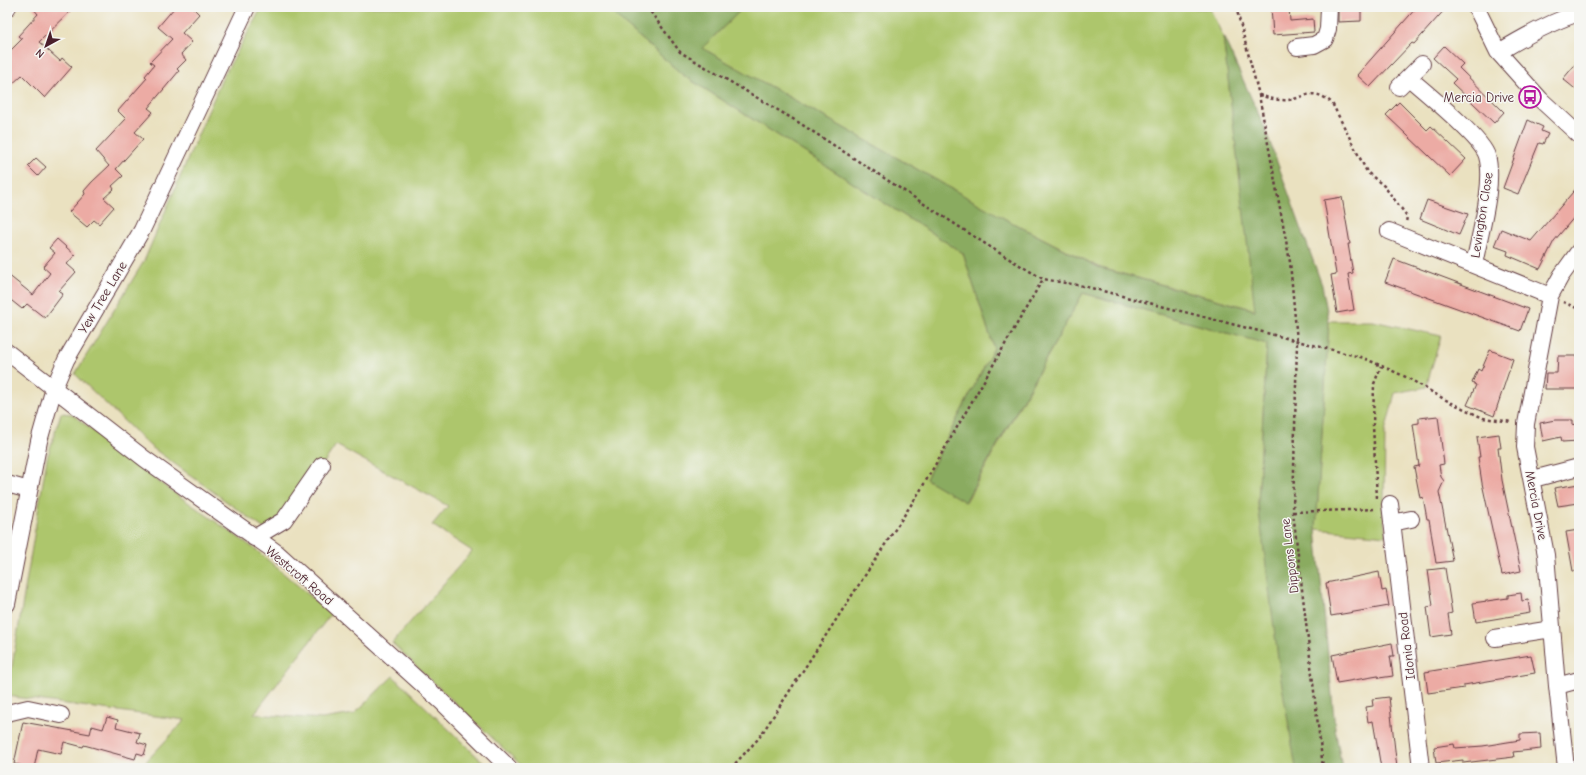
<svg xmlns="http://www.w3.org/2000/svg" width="1586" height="775" viewBox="0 0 1586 775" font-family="'Comic Neue',sans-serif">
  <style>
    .green { fill: #adc66c; stroke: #7c724c }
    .forest { fill: #8aab60; stroke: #6a6546 }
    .building { fill: #ecaba4 }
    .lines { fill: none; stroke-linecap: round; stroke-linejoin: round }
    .minor-casing { stroke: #623c41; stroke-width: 18 }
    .path { stroke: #623c41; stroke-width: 2.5; stroke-dasharray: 3 3; stroke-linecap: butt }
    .minor { stroke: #fff; stroke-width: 16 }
    .labels { text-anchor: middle; stroke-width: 3; stroke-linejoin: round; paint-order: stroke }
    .poi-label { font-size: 13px; fill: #4a1f2b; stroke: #f6f6f2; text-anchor: end }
    .street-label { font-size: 13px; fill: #4a1f2b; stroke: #f6f6f2 }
  </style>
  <rect width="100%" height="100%" fill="#f6f6f2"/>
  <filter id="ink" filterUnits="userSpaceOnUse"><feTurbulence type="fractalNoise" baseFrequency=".025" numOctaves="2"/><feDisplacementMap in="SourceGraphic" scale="8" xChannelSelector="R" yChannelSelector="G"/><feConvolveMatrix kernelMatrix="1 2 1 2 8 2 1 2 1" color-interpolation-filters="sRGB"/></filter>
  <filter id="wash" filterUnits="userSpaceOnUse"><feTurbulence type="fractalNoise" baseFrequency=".012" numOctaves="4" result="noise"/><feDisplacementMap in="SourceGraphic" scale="16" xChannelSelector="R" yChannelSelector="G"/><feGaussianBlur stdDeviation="0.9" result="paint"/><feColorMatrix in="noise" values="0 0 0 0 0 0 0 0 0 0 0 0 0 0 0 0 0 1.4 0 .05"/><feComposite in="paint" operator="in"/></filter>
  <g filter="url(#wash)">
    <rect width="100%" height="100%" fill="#eae1c0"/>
    <path class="green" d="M262,7H605L683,75L963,253L994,348L926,479L966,502L1083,293L1267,344L1258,504L1300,768H524L392,643L472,551L432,525L448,506L336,445L274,536L150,446L75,374L144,261L222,79Z
      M744,7H1154L1210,9L1223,36L1256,310L1101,268L1009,221L702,48Z
      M1329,321H1373L1441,336L1426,387L1395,393L1385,432L1384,501L1382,502L1386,536L1316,529Z
      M61,413L72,414L149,475L255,549L331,614L254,714L322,719L354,714L393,676L489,768H140L185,720L7,696L47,458Z"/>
    <path class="forest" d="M605,7H744L702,48L1009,221L1100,268L1255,310L1223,36L1264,126L1322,285L1329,321L1316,529L1335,728L1342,768H1296L1280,674L1258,504L1267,344L1083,293L965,502L926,479L994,348L963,253L683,75Z"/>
    <g id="blocks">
      <path class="building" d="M32,7H75L39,42L60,61L62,58L72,67L45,98L22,75L7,89V54L22,39L18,36L38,14Z
        M175,7H192L199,14L182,33L192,42L181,54L186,60L177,69L179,71L148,108L153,112L135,132L143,139L116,169L123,176L112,186L114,189L104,198L114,207L99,224L94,220L87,227L69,212L85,194L84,191L92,182L109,166L96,151L126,119L118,111L147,78L145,76L154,65L150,62L172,39L158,27Z
        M1271,7H1289L1290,21L1313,19L1314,32L1273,35Z
        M1417,7H1447L1414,44L1412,43L1370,87L1357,75Z
        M1361,8V21L1338,22V9Z
        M1444,46L1463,64L1459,68L1504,112L1494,123L1452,83L1456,79L1433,58Z
        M1579,60V92L1563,79Z
        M1399,102L1427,130L1431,126L1466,159L1450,176L1386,115Z
        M1528,120L1543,127L1541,131L1548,134L1543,144L1539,143L1518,194L1503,188Z
        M36,158L46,167L38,176L28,166Z
        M1579,185V207L1574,212L1576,215L1554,241L1540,269L1507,255L1508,251L1494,246L1501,229L1531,241Z
        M1342,197L1350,244H1348L1353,273L1348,274L1354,310L1337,313L1331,275L1336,274L1324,200Z
        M1427,200L1468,214L1459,235L1420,219Z
        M57,239L75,255L67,264L76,272L59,291L63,294L45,318L27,304L22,309L7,297V274L33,295L50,273L43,267L55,253L49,248Z
        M1394,259L1528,309L1520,331L1385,282Z
        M1490,350L1513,359L1494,416L1467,405L1476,385L1472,383L1478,369L1481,371Z
        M1558,356H1579V389H1545L1546,373H1557Z
        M1438,416L1444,464L1439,465L1441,477L1444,481L1439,492L1453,561L1436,563L1429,519H1427L1423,497L1420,498L1414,467L1419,466L1413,424L1419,423V418Z
        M1555,420H1573V425L1579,423V441L1562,442L1561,437L1543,441L1540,423Z
        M1499,434L1501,448H1498L1502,480L1521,571L1502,575L1482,483L1478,457H1480L1477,437Z
        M1579,484V503L1558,506L1554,488Z
        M1579,530V571H1573L1566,532Z
        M1445,568L1452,613L1448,614L1451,634L1431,637L1427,607L1433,606L1428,570Z
        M1379,572L1382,591L1386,590L1389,606L1331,616L1326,583Z
        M1521,593L1522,601L1528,600L1530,613L1476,622L1473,603L1508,598V595Z
        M1392,643L1394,656H1390L1393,676L1379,678L1378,676L1337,683L1332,655Z
        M1531,655L1535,673L1464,685V688L1428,693L1425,672Z
        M1389,697L1397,768H1381L1373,721L1368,722L1366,707L1373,706L1372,699Z
        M107,717L118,720L116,727L140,733L137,742L147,745L144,755L137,753L135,759L84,745L83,747L64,742L61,754L38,749L34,768L14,764L23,722L90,734L92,726L103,729Z
        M1540,733L1541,749L1513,752L1514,757L1463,763V760L1436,763L1434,747L1454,744L1455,748L1483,746L1520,740V734Z"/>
    </g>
  </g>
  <g filter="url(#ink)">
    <use href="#blocks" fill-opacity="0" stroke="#623c41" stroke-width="1"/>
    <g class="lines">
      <g class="minor-casing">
        <path id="minor" d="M1476,7L1498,52L1541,100L1579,135
          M7,8L8,7
          M1297,47L1314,45L1325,39L1328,29L1329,7
          M1499,52C1525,36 1550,22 1579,13
          M1409,78C1425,92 1482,138 1487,156C1495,184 1479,236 1474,265
          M1399,87L1422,64
          M1389,231L1550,296
          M7,352L145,459L276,552L442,702L509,768
          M1533,479L1579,467
          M7,484L29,490
          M1390,504L1421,768
          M1392,523L1411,519
          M254,538L284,520L322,465
          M7,604L39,441L54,388L66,360L142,230L247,7
          M1495,638L1552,629
          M1557,686L1579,680
          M7,713L28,708L61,715
          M1566,768L1557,686L1546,555L1525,447L1526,424L1550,296L1561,276L1579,251"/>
      </g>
      <path class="path" d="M647,7L680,52L798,122L1001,254L1043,279L1083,286L1364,358L1408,378L1444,399L1483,418L1512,422
        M1236,7L1259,95L1290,262L1297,341L1293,512L1323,768
        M1259,95C1266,97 1274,100 1281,100C1303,102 1310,84 1332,103L1367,172L1384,186L1407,216L1406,223
        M1563,302L1579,309
        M1377,498L1373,426L1374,384L1381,366
        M1293,512L1376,509
        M731,768L759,738L920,491L1043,279"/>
      <use href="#minor" class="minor"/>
    </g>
  </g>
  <defs>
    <g id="bus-ring" transform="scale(1.15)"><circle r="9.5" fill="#f6f6f2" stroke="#b5179e" stroke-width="1.5"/><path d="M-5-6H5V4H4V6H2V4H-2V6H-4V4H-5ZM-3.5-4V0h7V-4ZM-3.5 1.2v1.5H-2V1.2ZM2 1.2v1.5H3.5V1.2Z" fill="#b5179e"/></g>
  </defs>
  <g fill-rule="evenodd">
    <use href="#bus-ring" x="1530" y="97"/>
  </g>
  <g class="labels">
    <g class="poi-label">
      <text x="1514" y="102">Mercia Drive</text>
    </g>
    <g class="street-label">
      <text transform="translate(1481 215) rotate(-81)" y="5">Levington Close</text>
      <text transform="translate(102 297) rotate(-59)" y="5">Yew Tree Lane</text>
      <text transform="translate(1537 505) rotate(79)" y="5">Mercia Drive</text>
      <text transform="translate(1289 556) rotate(-97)" y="5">Dippons Lane</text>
      <text transform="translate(300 575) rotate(40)" y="5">Westcroft Road</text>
      <text transform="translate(1406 646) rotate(-97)" y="5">Idonia Road</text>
    </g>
  </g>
  <rect width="1586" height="775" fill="none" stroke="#f6f6f2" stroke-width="24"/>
  <g transform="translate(46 46) rotate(220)" stroke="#f6f6f2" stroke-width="3" paint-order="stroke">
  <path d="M0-3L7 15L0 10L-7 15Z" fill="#4a1f2b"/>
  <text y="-6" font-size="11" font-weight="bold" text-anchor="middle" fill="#4a1f2b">N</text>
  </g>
</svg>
